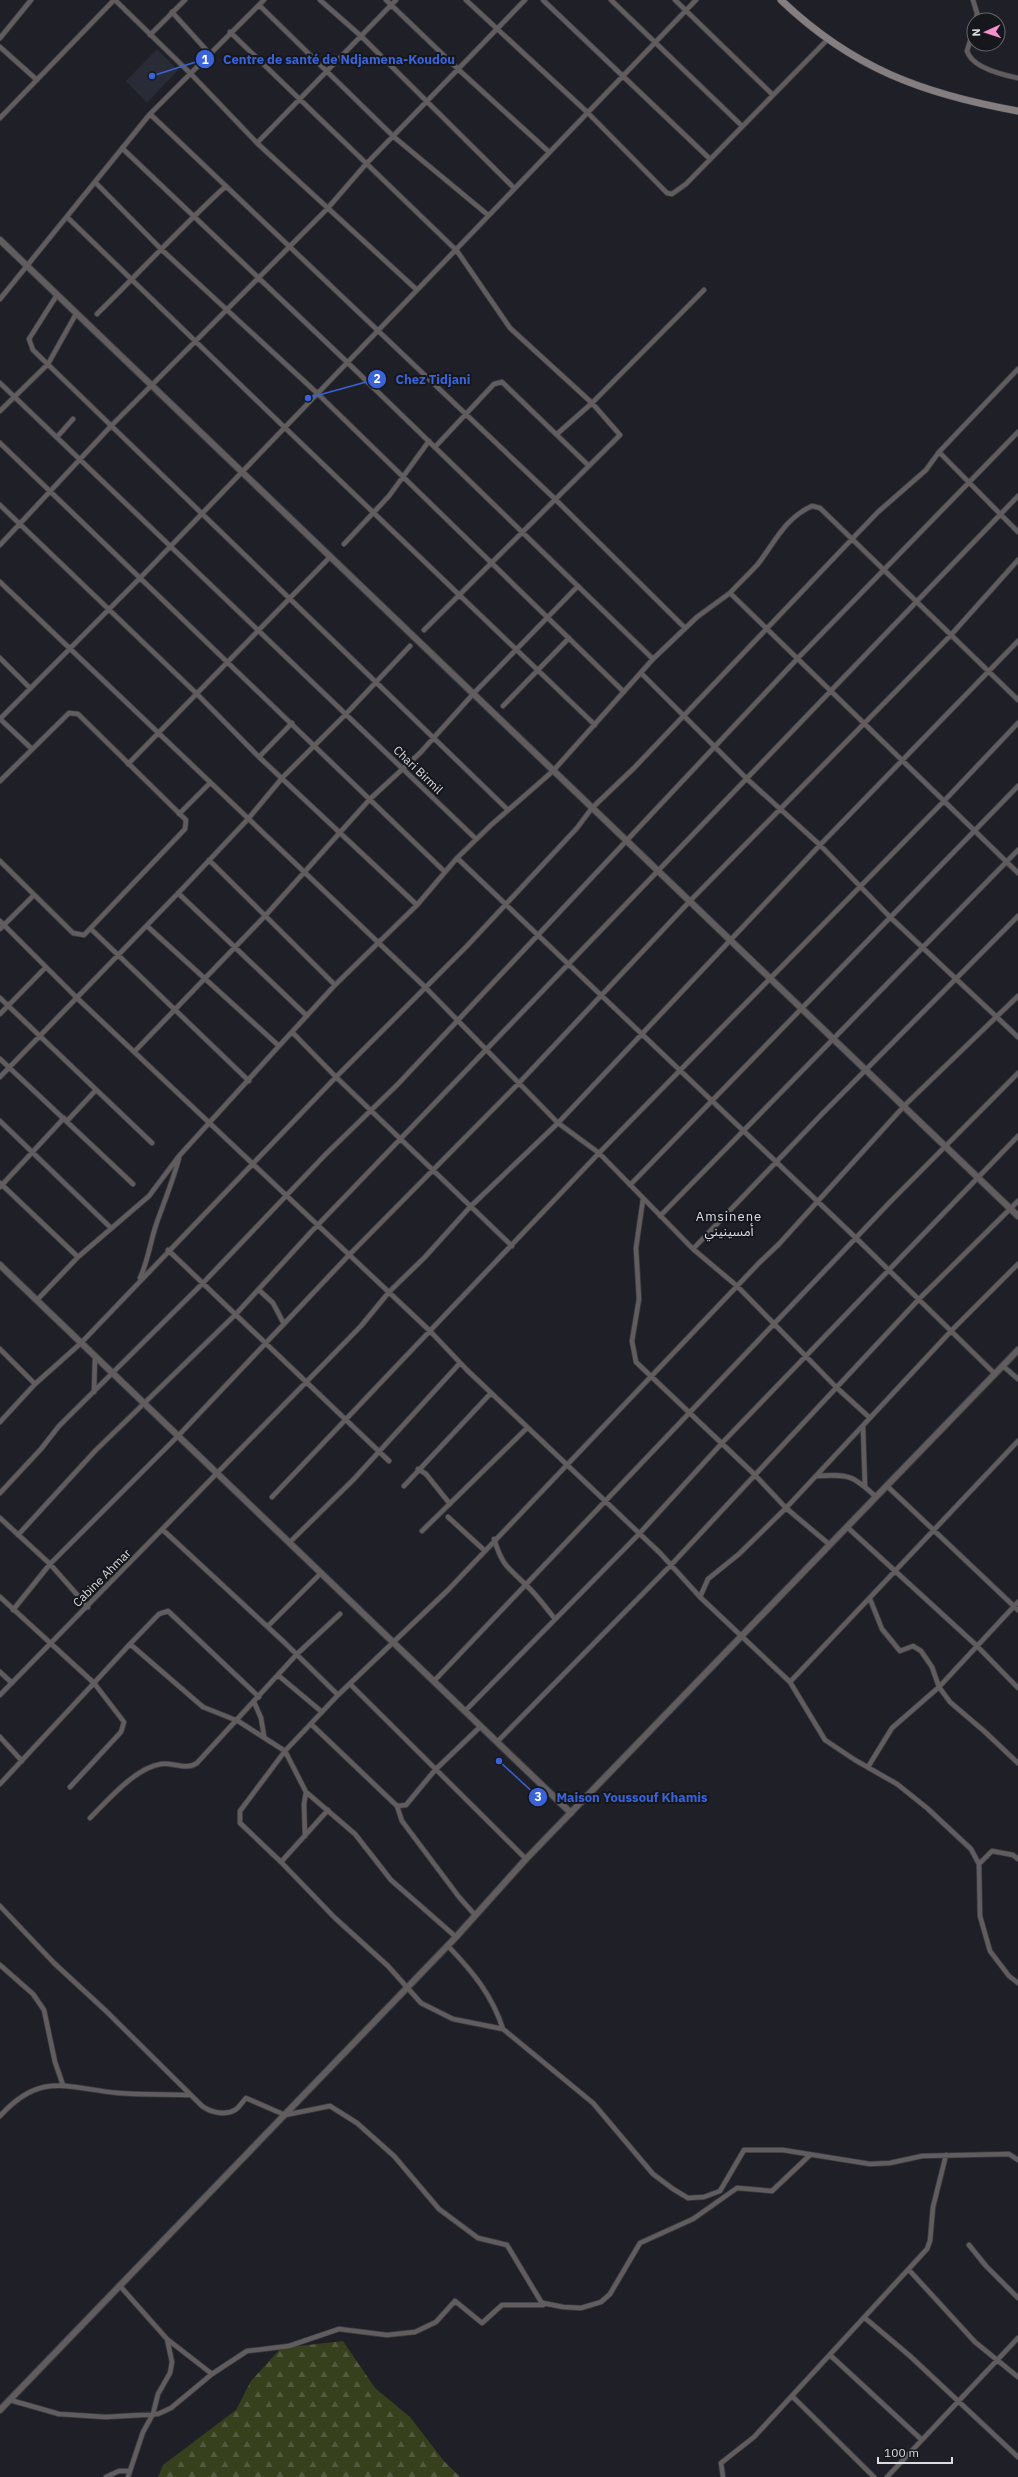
<svg xmlns="http://www.w3.org/2000/svg" width="1018" height="2477" viewBox="0 0 1018 2477" font-family="'IBM Plex Sans','Noto Sans Arabic',sans-serif">
  <style>
    .built { fill: #292b36 }
    .forest { fill: url(#forest-firs) }
    .lines { fill: none; stroke-linecap: round; stroke-linejoin: round }
    .minor-casing { stroke: #393a41; stroke-width: 6 }
    .tertiary-casing { stroke: #393a41; stroke-width: 8 }
    .secondary-casing { stroke: #393a41; stroke-width: 8 }
    .minor { stroke: #615c5d; stroke-width: 4.5 }
    .tertiary { stroke: #615c5d; stroke-width: 6 }
    .secondary { stroke: #857e80; stroke-width: 7 }
    .labels { text-anchor: middle; stroke-width: 4; stroke-linejoin: round; paint-order: stroke }
    .street-label { font-size: 12px; fill: #dbdce0; stroke: #16171d }
    .neighbourhood-label { font-size: 13px; letter-spacing: 1px; fill: #dee0e8; stroke: #16171d }
    .leader { fill: none; stroke: #3a63d9; stroke-width: 1.5 }
    .callout-dot { fill: #3a63d9; stroke: #16171d; stroke-width: 1.5 }
    .mark-label { font-size: 12px; text-anchor: middle; font-weight: bold; fill: #fff }
    .callout-label { font-size: 13px; text-anchor: middle; font-weight: bold; fill: #3a63d9; stroke: #16171d; stroke-width: 4; stroke-linejoin: round; paint-order: stroke }
  </style>
  <defs>
    <pattern id="forest-firs" width="22" height="20" patternUnits="userSpaceOnUse"><rect width="22" height="20" fill="#36401d"/><path d="M5 1l3.5 6h-7zM16 11l3.5 6h-7z" fill="#525b3e"/></pattern>
  </defs>
  <rect width="100%" height="100%" fill="#1f2027"/>
  <path class="built" d="M157,49L178,70L147,103L126,81Z"/>
  <path class="forest" d="M343,2341L375,2388L410,2417L444,2461L460,2477H158L163,2465L236,2410L251,2381L281,2348Z"/>
  <g class="lines">
    <g class="minor-casing">
      <path id="minor" d="M115,0L191,74L257,143L417,290
        M320,0L361,36L514,188
        M386,0L459,70L549,152
        M466,0L587,112L667,193L672,194L686,184L828,39
        M543,0L710,159
        M611,0L741,125
        M675,0L773,95
        M973,0L977,13L976,20
        M259,5L394,137L488,215
        M172,12L209,53
        M974,28L967,51C972,68 1003,75 1018,78
        M230,32L455,249
        M150,35L185,0
        M0,38L31,0
        M0,47L37,80
        M150,114L554,498L685,628
        M0,118L114,0
        M257,143L396,0
        M122,148L347,362L653,659
        M95,182L162,250L317,393L624,692
        M67,217C242,387 419,557 595,725
        M457,251L510,328L592,403L704,290
        M57,295L29,339L33,350L508,810
        M0,299L150,114L264,0
        M97,314C140,272 181,227 226,186
        M0,383L476,839
        M0,411L48,364L76,314
        M57,437L73,419
        M0,443L445,872
        M435,447L494,384L502,382L589,466
        M939,452L1018,532
        M0,505L197,694L259,757L417,905
        M344,544L389,496L429,441
        M0,545L111,426L327,209L366,164L525,0
        M0,582L425,987L558,1123L820,845L1018,641
        M730,593C739,583 749,574 758,564C775,542 785,518 812,506L820,508L1018,700
        M424,630L620,435L592,403L557,434
        M0,658L30,688
        M641,673L747,779L820,845L890,917L1018,1037
        M503,706L569,638
        M0,719L141,577L696,0
        M0,719L32,749
        M259,757L292,723
        M128,764L331,556
        M0,781L69,713L78,714L186,820L185,829L84,935L73,933L0,861
        M179,814L210,783
        M457,858L856,1238L995,1374
        M209,860L335,985
        M178,893L307,1016
        M0,921L77,998L430,1331L467,1370L660,1553L700,1597L790,1682L825,1740L855,1760L897,1784L927,1808L971,1849L979,1864L980,1916L990,1951L1009,1976L1018,1983
        M147,926L279,1046
        M0,929L34,895
        M91,929L249,1081
        M0,998L152,1143
        M0,1014L46,967
        M293,1033L336,1077L512,1246
        M135,1051L265,916L370,799L420,753L474,693L578,586
        M0,1059L133,1184
        M0,1077L185,886L248,819L283,777L346,714L410,646
        M0,1121L111,1228
        M67,1121L95,1091
        M0,1183L78,1257
        M630,1185L1018,786
        M0,1187L64,1118
        M643,1199L636,1248L639,1299L632,1341L636,1362L754,1474L786,1508L830,1545
        M660,1216L1018,850
        M693,1249L822,1114L1018,916
        M168,1250L389,1461
        M140,1278C148,1261 150,1243 156,1225C164,1202 173,1181 179,1158
        M259,1290L273,1303L284,1324
        M37,1300L78,1257L149,1196L179,1156L279,1046L335,985L417,905L457,858L491,825L553,771L653,659L697,617L730,593L1018,873
        M0,1349L35,1384L81,1343L336,1077L466,947L577,828L592,808L634,768L852,539L878,512L926,470L939,452L1018,369
        M1003,1366L1018,1379
        M94,1392L95,1357
        M0,1422L35,1384
        M863,1427L865,1487
        M418,1469L426,1474L450,1504
        M817,1476C848,1474 853,1475 876,1497
        M404,1486L491,1393
        M887,1486L1018,1610
        M0,1493L41,1449L59,1426L203,1283L325,1155L398,1084L798,658L1018,432
        M272,1497L599,1153L945,800L1018,723
        M448,1517L484,1550
        M0,1518L50,1564L88,1607
        M847,1527L976,1645L1018,1688
        M163,1530L285,1643L338,1695
        M422,1531L527,1428
        M18,1535L95,1451L236,1314L311,1232L1018,496
        M494,1539C503,1567 507,1566 526,1585C537,1595 546,1608 555,1619
        M289,1543L354,1479L460,1363
        M0,1597L94,1683L130,1644L203,1707L238,1721L285,1751L306,1792L355,1834L391,1880L456,1937
        M700,1597L708,1579L739,1554L786,1508L952,1330L1018,1264
        M870,1599L882,1629L900,1651L913,1646L921,1651L932,1667L939,1687L950,1702L984,1731L1018,1763
        M13,1610L50,1564L178,1436L349,1255L519,1083L689,902L950,636L1018,560
        M268,1626L321,1573
        M130,1644L159,1614L168,1611L259,1697
        M0,1672L12,1683
        M279,1676L322,1712
        M434,1681L891,1201L1018,1073
        M790,1682L1018,1441
        M350,1684L526,1859
        M0,1695L361,1326L389,1292L425,1257L470,1207L558,1123L599,1153L693,1249L737,1286L837,1388L870,1418
        M254,1702L261,1718L264,1736
        M465,1711L639,1534L722,1443L1018,1136
        M311,1724L397,1806L406,1805L435,1770L481,1726
        M0,1737L22,1761
        M497,1742L671,1565L919,1299L1018,1201
        M868,1767L892,1728L939,1687L1018,1602
        M0,1784L94,1683L124,1722L121,1732L70,1787
        M397,1806L402,1821L459,1897L475,1915
        M328,1810L281,1862L335,1918L388,1966L421,2003L453,2019L503,2029L593,2103L653,2174L673,2189L688,2198L704,2197L720,2191L744,2150H783L870,2164L890,2163L922,2156L1009,2154L1018,2160
        M90,1818C108,1800 135,1768 161,1764C173,1762 186,1771 197,1763L297,1654L340,1614
        M305,1836L304,1804L306,1792
        M281,1862L240,1823V1811L285,1751L338,1695L448,1590L759,1263L779,1244L905,1105L1018,996
        M979,1864L992,1851L1013,1855L1018,1859
        M0,1906L54,1963L106,2011L202,2106C210,2112 225,2116 235,2110C239,2108 243,2101 246,2098L285,2115L330,2106L357,2123L394,2156L439,2209L478,2238L507,2245L543,2305
        M448,1946C473,1972 492,1995 503,2029
        M0,1965L33,1994L44,2010L55,2062L63,2085
        M0,2116C41,2071 66,2088 118,2093C142,2095 165,2094 189,2095
        M969,2245L986,2266L1018,2298
        M909,2270L975,2342L1018,2377
        M120,2286L167,2339L212,2374
        M543,2303L563,2307L581,2308L601,2302L610,2294L640,2243L693,2219L737,2188L772,2191L810,2155
        M865,2318L910,2356L1018,2457
        M830,2355L922,2440
        M792,2396L874,2477
        M10,2400L59,2414L106,2417L158,2414L171,2408L212,2374L247,2351L289,2346L339,2329L387,2335L415,2332L436,2322L455,2301L482,2323L502,2305H543
        M106,2477L119,2471H129
        M128,2477L143,2432L153,2414L158,2394L170,2373L172,2362L167,2339
        M723,2477L721,2463L754,2437L927,2249L930,2241L933,2207L946,2155
        M887,2477L1018,2338"/>
    </g>
    <g class="tertiary-casing">
      <path id="tertiary" d="M0,240L1018,1216
        M0,1265L571,1813
        M0,2410L456,1937L526,1859L1018,1350"/>
    </g>
    <g class="secondary-casing">
      <path id="secondary" d="M781,0C852,68 923,94 1018,111"/>
    </g>
    <use href="#minor" class="minor"/>
    <use href="#tertiary" class="tertiary"/>
    <use href="#secondary" class="secondary"/>
  </g>
  <g class="labels">
    <g class="street-label">
      <text transform="translate(418 770) rotate(44)" y="4">Chari Birmil</text>
      <text transform="translate(102 1578) rotate(-45)" y="4">Cabine Ahmar</text>
    </g>
    <g class="neighbourhood-label">
      <text x="729" y="1221">Amsinene<tspan x="729" dy="15">أمسينيني</tspan></text>
    </g>
  </g>
  <path class="leader" d="M152 76L205 59M308 398L377 379M499 1761L538 1797"/>
  <g class="callout-dot">
    <circle cx="152" cy="76" r="4"/>
    <circle cx="308" cy="398" r="4"/>
    <circle cx="499" cy="1761" r="4"/>
    <circle cx="205" cy="59" r="10"/>
    <circle cx="377" cy="379" r="10"/>
    <circle cx="538" cy="1797" r="10"/>
  </g>
  <g class="mark-label">
    <text x="205" y="64">1</text>
    <text x="377" y="383">2</text>
    <text x="538" y="1801">3</text>
  </g>
  <g class="callout-label">
    <text x="339" y="64">Centre de santé de Ndjamena-Koudou</text>
    <text x="433" y="384">Chez Tidjani</text>
    <text x="632" y="1802">Maison Youssouf Khamis</text>
  </g>
  <g transform="translate(986 32) rotate(267)"><circle r="19" fill="#16171d" stroke="#65666b"/>
  <path d="M0-3L7 15L0 10L-7 15Z" fill="#f890cd"/>
  <text y="-6" font-size="11" font-weight="bold" text-anchor="middle" fill="#dbdce0">N</text>
  </g>
  <path d="M878 2457v6h74v-6" fill="none" stroke="#dbdce0" stroke-width="2"/>
  <text x="884" y="2457" font-size="12" fill="#dbdce0" stroke="#16171d" stroke-width="3" paint-order="stroke">100 m</text>
</svg>
